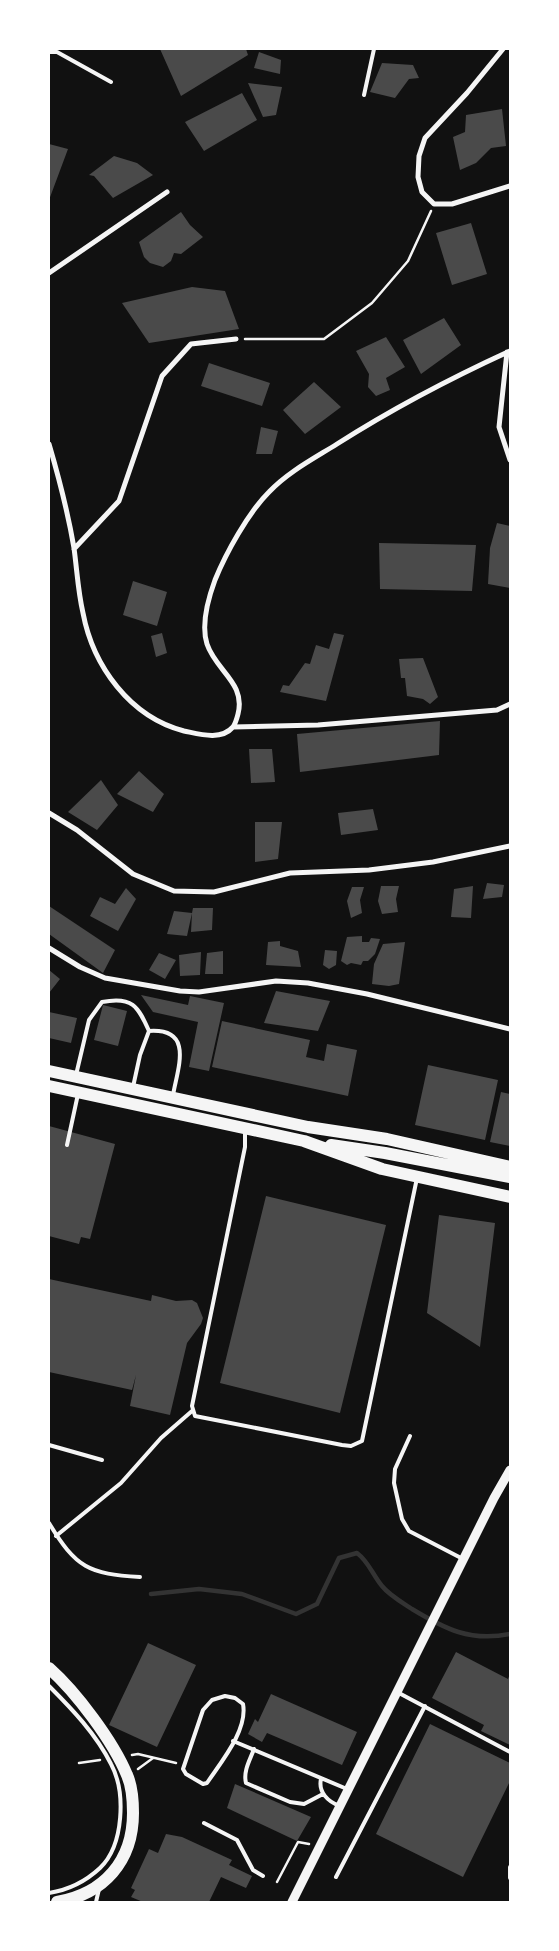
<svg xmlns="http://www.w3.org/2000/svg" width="559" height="1951" viewBox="0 0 559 1951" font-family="'Crimson Pro',serif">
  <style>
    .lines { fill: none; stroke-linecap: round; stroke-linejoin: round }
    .stream { stroke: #333; stroke-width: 4.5 }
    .building { fill: #4a4a4a }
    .path { stroke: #f5f5f5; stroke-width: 2.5 }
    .service { stroke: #f5f5f5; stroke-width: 4 }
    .minor { stroke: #f5f5f5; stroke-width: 5 }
    .tertiary { stroke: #f5f5f5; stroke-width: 9 }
    .primary { stroke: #f5f5f5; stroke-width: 12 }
  </style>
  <rect width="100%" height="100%" fill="#111"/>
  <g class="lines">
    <path class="stream" d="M151,1594L199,1589L242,1594L296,1614L317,1604L339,1558L357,1553C369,1562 372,1574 382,1586C389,1595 403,1603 412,1609C445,1629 470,1642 510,1634"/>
  </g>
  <path class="building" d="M160,49H246L248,55L181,96Z
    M259,52L281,60L280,74L254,68Z
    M382,63L413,65L419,78L409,79L395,98L370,92Z
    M248,83L282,87L276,115L263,117Z
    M242,93L257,120L204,151L185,122Z
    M502,109L506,146L491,148L476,163L460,170L453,137L465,132L466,115Z
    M49,144L68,149L49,200Z
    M114,156L137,163L153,175L113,198L94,176L89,175Z
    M181,212L190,225L203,237L181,254L174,253L171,261L163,267L150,263L144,257L139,242Z
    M471,223L487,274L452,285L436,233Z
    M192,287L225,291L239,329L149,343L122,303Z
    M444,318L461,345L421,374L403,340Z
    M386,337L405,367L386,378L390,390L376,396L368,387L369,374L356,351Z
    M209,363L270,383L262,406L201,386Z
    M314,382L341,407L305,434L283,410Z
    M261,427L278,431L272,454H256Z
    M497,523L510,526V588L488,584L490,548Z
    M379,543L476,545L472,591L380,589Z
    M133,581L167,592L157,626L123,615Z
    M162,633L167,653L156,657L151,636Z
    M334,633L344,635L326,701L280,692L283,685L289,686L305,663L310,664L316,645L329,649Z
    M423,658L438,697L430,704L423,699L407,696L405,678H401L399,659Z
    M440,721L439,755L300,772L297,734Z
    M249,749H272L275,782L251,783Z
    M139,771L164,794L153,812L117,794Z
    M101,780L118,805L97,830L68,812Z
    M373,809L378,830L341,835L338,813Z
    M255,822H282L278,859L255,862Z
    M487,883L504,885L502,897L483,899Z
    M381,886H399L396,899L398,912L382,914L378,901Z
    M473,886L471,918L451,917L454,889Z
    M352,887H364L360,900L362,913L351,918L347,901Z
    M126,888L136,899L118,931L90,916L100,897L115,904Z
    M49,906L115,950L103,973L49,934Z
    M193,908H213L212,930L191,932L192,913L187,936L167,934L174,911L192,913Z
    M362,936V942H369L371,938L380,939L375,954L368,961H363L361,965L351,963L347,965L341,961L347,937Z
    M280,941V946L298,951L301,967L266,965L268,942Z
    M405,942L399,984L389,986L372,984L374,964L383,944Z
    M325,950L337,951L336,965L329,969L323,965Z
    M223,951V974H205L207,953Z
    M201,952L200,975L180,976L179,955Z
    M159,953L176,960L165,979L149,970Z
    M49,970L60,979L49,993Z
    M276,991L330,1001L318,1031L264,1023Z
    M141,995L188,1005L190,996L224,1003L209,1071L189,1067L198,1022L153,1012Z
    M103,1005L127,1011L118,1046L94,1040Z
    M49,1012L77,1018L71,1043L49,1038Z
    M222,1021L310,1040L306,1057L324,1061L327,1044L357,1050L348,1096L212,1067Z
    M428,1065L498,1080L485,1140L415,1125Z
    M501,1092L510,1094V1146L490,1142Z
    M49,1126L115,1144L90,1239L81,1237L79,1244L49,1236Z
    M266,1196L386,1225L340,1413L220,1383Z
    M439,1215L495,1223L480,1347L427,1313Z
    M49,1279L151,1301L152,1295L176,1301L192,1300L197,1303L203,1318L201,1324L187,1343L170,1415L130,1406L136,1375L132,1390L49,1372Z
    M148,1643L196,1665L157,1747L109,1725Z
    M456,1652L508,1679L510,1674V1745L481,1731L484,1725L432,1698Z
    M271,1694L357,1732L342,1765L267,1733L262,1742L248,1734L255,1719L258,1722Z
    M430,1724L510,1763V1781L463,1877L376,1834Z
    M235,1784L311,1817L297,1841L227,1808Z
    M166,1834L182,1837L232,1860L229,1865L252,1876L246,1888L221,1877L209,1902H143L131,1897L135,1890L131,1888L149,1849L158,1853Z"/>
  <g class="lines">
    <path class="path" d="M245,339H324L372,303L408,261L431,211
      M132,1755L138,1754L176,1763
      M79,1763L100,1760
      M138,1769L153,1758
      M277,1882L298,1842L309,1844"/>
    <path class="service" d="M49,52H57L111,82
      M364,95L374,49
      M76,1075L89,1020L102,1002C132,996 138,1006 149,1031
      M133,1087L140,1055L149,1031C194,1028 178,1067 173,1095
      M245,1131V1147L192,1406L195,1416L342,1445L351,1446L362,1441L417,1178
      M67,1145L78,1094
      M410,1436L395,1469L394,1483L402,1519L409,1531L463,1559
      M49,1445L102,1460
      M49,1523C76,1568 89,1574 140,1577
      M56,1536L121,1483L161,1438L192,1411
      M49,1686C72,1709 96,1734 111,1764C126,1792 124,1845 100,1868C85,1882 68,1890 49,1893
      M397,1692L510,1752
      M225,1696L235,1698L243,1704C248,1730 221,1762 207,1783L203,1784L186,1774L183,1769L203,1710L212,1700Z
      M233,1741L347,1789
      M254,1749C250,1760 243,1771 246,1783L290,1802L304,1804L323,1794
      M321,1779C318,1792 328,1802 340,1806
      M204,1823L237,1840L253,1870L263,1876
      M510,1867V1878
      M336,1877L425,1706
      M96,1902L99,1889"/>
    <path class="minor" d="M503,49L467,93L425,138L419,156L418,177L422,192L434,204H452L510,186
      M49,273L167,192
      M507,352L499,427L510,460
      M49,444C59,478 68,513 74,548C77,570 78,592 83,613C93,666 130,717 184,731C199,734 221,741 233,727C235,724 237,718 238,714C246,683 216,671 207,644C201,625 208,599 215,580C226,553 248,513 269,492C288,472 313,459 337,444C392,409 451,378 510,351
      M74,549L119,501L162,376L191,344L236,339
      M233,727L318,725L497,710L510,704
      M49,813L77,830L133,874L174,891L214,892L290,873L369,870L433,862L510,846
      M49,948L80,967L105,978L180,991L199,992L276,981L308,983L367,994L510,1029"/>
    <path class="tertiary" d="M292,1902L494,1498L510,1470"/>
    <path class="primary" d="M49,1071L308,1127L387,1139L510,1167
      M49,1086L304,1141L382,1169L510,1197
      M331,1145L385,1153L510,1177
      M49,1668C76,1692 113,1741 127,1775C132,1786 133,1801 133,1813C133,1861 104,1894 57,1902"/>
  </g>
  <rect width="559" height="1951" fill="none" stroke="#ffffff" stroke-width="100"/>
</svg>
